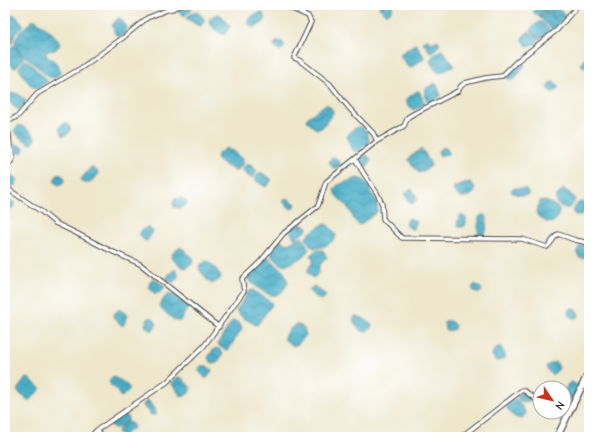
<svg xmlns="http://www.w3.org/2000/svg" width="594" height="442" viewBox="0 0 594 442" font-family="'Comic Neue',sans-serif">
  <style>
    .water { fill: url(#water-waves); stroke: #3a6c79 }
    .lines { fill: none; stroke-linecap: round; stroke-linejoin: round }
    .minor-casing { stroke: #484743; stroke-width: 5.5 }
    .highway-casing { stroke: #484743; stroke-width: 8 }
    .minor { stroke: #fff; stroke-width: 3.5 }
    .highway { stroke: #fff; stroke-width: 5.5 }
  </style>
  <defs>
    <pattern id="water-waves" width="16" height="10" patternUnits="userSpaceOnUse"><rect width="16" height="10" fill="#48aec7"/><path d="M0 5q4-4 8 0t8 0" fill="none" stroke="#3c8ea2"/></pattern>
  </defs>
  <rect width="100%" height="100%" fill="#fff"/>
  <filter id="ink" filterUnits="userSpaceOnUse"><feTurbulence type="fractalNoise" baseFrequency=".025" numOctaves="2"/><feDisplacementMap in="SourceGraphic" scale="8" xChannelSelector="R" yChannelSelector="G"/><feConvolveMatrix kernelMatrix="1 2 1 2 8 2 1 2 1" color-interpolation-filters="sRGB"/></filter>
  <filter id="wash" filterUnits="userSpaceOnUse"><feTurbulence type="fractalNoise" baseFrequency=".012" numOctaves="4" result="noise"/><feDisplacementMap in="SourceGraphic" scale="16" xChannelSelector="R" yChannelSelector="G"/><feGaussianBlur stdDeviation="0.9" result="paint"/><feColorMatrix in="noise" values="0 0 0 0 0 0 0 0 0 0 0 0 0 0 0 0 0 1.4 0 .05"/><feComposite in="paint" operator="in"/></filter>
  <g filter="url(#wash)">
    <rect width="100%" height="100%" fill="#eee7cc"/>
    <path class="water" d="M183,5H190L192,7L191,10L185,16L183,15L177,10L178,8Z
      M379,5H392L393,7C390,11 390,15 385,14L379,8Z
      M539,5H554L556,7L550,14L544,11L539,16H538L534,13V10Z
      M557,8L565,15L561,21H558L559,24L553,29L550,28L539,17L545,12L556,20L551,15V14Z
      M194,11L197,12L204,18V21L201,26L197,25L186,18Z
      M262,12L266,19L263,23L255,27C251,28 248,24 248,20L252,16Z
      M13,14L15,15L24,25L15,34L12,43L9,46L5,43V20Z
      M219,14L223,17L230,26L224,35C218,32 210,27 209,20C212,16 215,14 219,14Z
      M118,18L121,19L127,27V30L121,37H119L115,34L112,25Z
      M33,20H36C44,27 55,33 60,44C56,50 56,50 48,51L46,53V55C53,59 60,64 60,73C58,76 56,78 53,78C48,79 37,66 33,63C28,58 14,51 15,42C16,33 26,26 33,20Z
      M539,22H542L550,31L539,40L531,31L532,27Z
      M529,31L538,41L537,43L530,47L527,46L522,39L524,35Z
      M427,39L431,43L438,40L440,45L431,53L430,52L423,42Z
      M277,41C280,41 282,41 284,44L283,49L281,50H279L274,46V44Z
      M416,44L423,55L424,58L412,67L409,68L402,59L400,54L413,45Z
      M13,45L24,58L15,68L13,67L5,59V53Z
      M441,50L445,53L454,65L453,67L439,73L435,70L430,61C431,57 437,52 441,50Z
      M584,58L589,60V67L587,68L583,67L581,65Z
      M25,60L29,62L48,81L47,82L37,89C29,86 23,76 19,69V67Z
      M519,62L523,63L525,65C523,70 517,75 514,79L511,80L505,77L506,74Z
      M548 87a5 5 0 1 1 10 0a5 5 0 1 1-10 0Z
      M435,83L437,85L441,96L430,102L427,101L425,96V89Z
      M417,91H419L425,104L422,107L413,110L409,107L406,101L409,97Z
      M12,93C18,92 22,97 26,101L25,104L20,110C16,109 8,103 8,99C8,98 11,94 12,93Z
      M325,105H328C330,107 333,109 333,113L322,128L316,129L309,123L306,119L312,114Z
      M66,123L68,124L71,129L69,133L63,136L62,135L59,128L62,124Z
      M19,125C25,126 44,140 30,144C24,139 17,137 14,130Z
      M361,126C367,131 369,135 369,143L357,152H355L352,148L347,137C349,131 354,128 361,126Z
      M16,144L24,148V149L23,152L20,153L15,152C13,148 13,147 16,144Z
      M443,147L447,149L449,153L441,157L438,152L439,150Z
      M226,148L234,152L244,161L243,164L237,171H235L218,161L216,159L218,154Z
      M421,149L424,152L431,165L430,167L419,173L409,161V158Z
      M366,155L368,156L371,160L368,166L366,167L363,164L360,159V158Z
      M333,157L336,158L340,163V166L335,168H333L329,162L330,160Z
      M247,164L252,166L257,171L253,177L251,178L242,171V169Z
      M91,167L98,172V175C93,180 87,187 81,181V179Z
      M260,172L270,178L272,180L266,187L256,181L255,178Z
      M59,173L65,178C64,182 63,184 58,185L55,182L54,180Z
      M13,177L17,179V182L15,185L10,187L8,185L9,179Z
      M357,178L364,180L368,184L370,187V192L376,199L377,204V212L361,224L359,225C353,221 352,213 348,208C344,201 336,199 334,190L338,185Z
      M470,182C474,185 476,188 474,193C466,199 457,199 453,189L454,187L464,183Z
      M516,188L526,189L528,192V195H518L511,192L512,189Z
      M411,189C415,191 416,196 417,200L412,204L410,203L405,195L408,191Z
      M563,189L570,193L575,199C571,211 565,210 556,203V197Z
      M5,197L14,203C15,207 12,208 9,210L5,207Z
      M180,198H182L187,202V203C183,208 180,209 174,207L173,203L175,199Z
      M287,198L296,204L292,209H291L284,203V200Z
      M540,200C547,201 554,204 559,209C559,215 556,225 548,222C546,222 544,220 542,219C539,217 537,216 536,212Z
      M580,202C583,202 586,202 587,205C586,210 584,213 580,216L575,215L573,213C574,208 576,204 580,202Z
      M461,215L466,218V224L463,227H459L457,225L459,217Z
      M482,215H485L487,218L486,232C474,243 479,222 479,217Z
      M409,218L417,222L413,229C409,229 406,226 406,222Z
      M301,224L307,226L308,228L307,230L296,238H294L290,231L296,225Z
      M325,224C330,225 336,233 336,238C331,243 319,251 312,247C310,245 308,242 306,239L307,235L320,226Z
      M147,227L153,231V232L147,241C143,240 144,241 142,238C137,232 142,230 147,227Z
      M302,237L305,242L309,249C304,257 292,264 283,265L280,264L271,255L272,251L280,239L287,244C292,243 296,238 302,237Z
      M586,244L589,245V253L584,258L579,257C576,253 577,250 580,246Z
      M180,247L185,250L193,259L192,264L185,268L180,266L171,258L172,254Z
      M319,250H323L327,258C322,263 318,264 319,272L316,276L314,278C304,273 308,268 313,262V260L310,255L315,251Z
      M268,257H269L284,272L288,282C277,308 261,290 247,279V278L248,276Z
      M206,261C212,264 219,271 221,277L219,280L212,284L208,281L199,269L200,265Z
      M174,270H176L178,272V277L174,282C171,283 168,282 166,279L169,274Z
      M153,278L165,286L163,290L159,293H154L149,287L150,282Z
      M475,284L482,289L481,292L479,293H476L472,288Z
      M314,286L326,295C322,305 315,297 310,292V289Z
      M253,290L271,302L272,304L271,306L257,325H256L242,317L236,311L249,291Z
      M170,293L174,295L189,306L180,321H178L174,320L160,308V306L164,298Z
      M571,308H574L578,312L579,316C576,321 571,317 568,314V310Z
      M119,309L128,315V316L123,326L120,324L113,317L114,314Z
      M355,316C361,316 368,321 372,325C371,329 369,330 365,332L360,330L353,321Z
      M151,317L154,319L157,324L152,331L146,327L145,324L148,319Z
      M232,321C237,320 241,324 242,329L228,350H225L219,346L218,343Z
      M445,321C450,320 453,322 455,326L454,329C446,333 445,331 444,323Z
      M295,325C302,324 305,329 306,335L298,344L293,346L285,340L284,337L290,329Z
      M498,347H501C505,354 508,358 499,361L495,360L492,355C493,351 495,349 498,347Z
      M216,348L220,350L223,354L220,359L216,364L211,362L208,358L213,350Z
      M554,362L557,363L559,369L552,375L547,369L546,366Z
      M201,366H207L212,370L209,376L206,379L198,370Z
      M113,377L122,381L129,387V390L122,397L120,396C118,394 118,392 116,390C112,385 105,384 113,377Z
      M179,377L183,379L191,388L189,393L183,397L181,396L171,383L172,381Z
      M26,378H27L30,379L41,389L30,400H28L20,394L17,390Z
      M570,382C573,382 577,384 578,387L570,402L568,404L564,403C564,395 564,387 570,382Z
      M520,392L526,394L529,396L530,400C524,406 519,401 516,396Z
      M514,399L517,400L526,413V414L522,418C514,420 510,412 506,407C507,402 510,401 514,399Z
      M148,400L156,412L155,415H151L143,406L144,403Z
      M125,412L128,418V421L116,428C113,428 110,426 110,423Z
      M128,422L131,423L134,427L122,437L117,432L119,428Z"/>
  </g>
  <g filter="url(#ink)">
    <g class="lines">
      <g class="minor-casing">
        <path id="minor" d="M181,5L172,9L167,10L147,18L124,37L81,68L37,94L18,116L7,122L5,126L9,134L10,146L13,158L8,166L6,171L8,177L5,187L42,212L55,223L74,232L109,250L140,264L219,327
          M283,5L308,16L311,22L294,58L299,60L330,84L349,108L373,133L377,141
          M355,159L364,174L377,193L382,204L383,219L402,238L522,239L547,247C552,243 553,238 558,234L575,240L589,243
          M564,405L571,408
          M97,430L102,437
          M90,437L97,430L167,382L204,346L244,291L242,279L260,262L284,233L318,206L326,182L377,141L404,126L408,117L415,113L431,105L458,91L461,86L465,83L485,78L502,76L517,61L557,30L578,5
          M461,437L522,390L525,391L540,403"/>
      </g>
      <g class="highway-casing">
        <path id="highway" d="M557,437L589,372"/>
      </g>
      <use href="#minor" class="minor"/>
      <use href="#highway" class="highway"/>
    </g>
  </g>
  <rect width="594" height="442" fill="none" stroke="#fff" stroke-width="20"/>
  <g transform="translate(552 400) rotate(125)"><circle r="19" fill="#ffffff" stroke="#aaaaaa"/>
  <path d="M0-3L7 15L0 10L-7 15Z" fill="#c8321e"/>
  <text y="-6" font-size="11" font-weight="bold" text-anchor="middle" fill="#2b2b2b">N</text>
  </g>
</svg>
